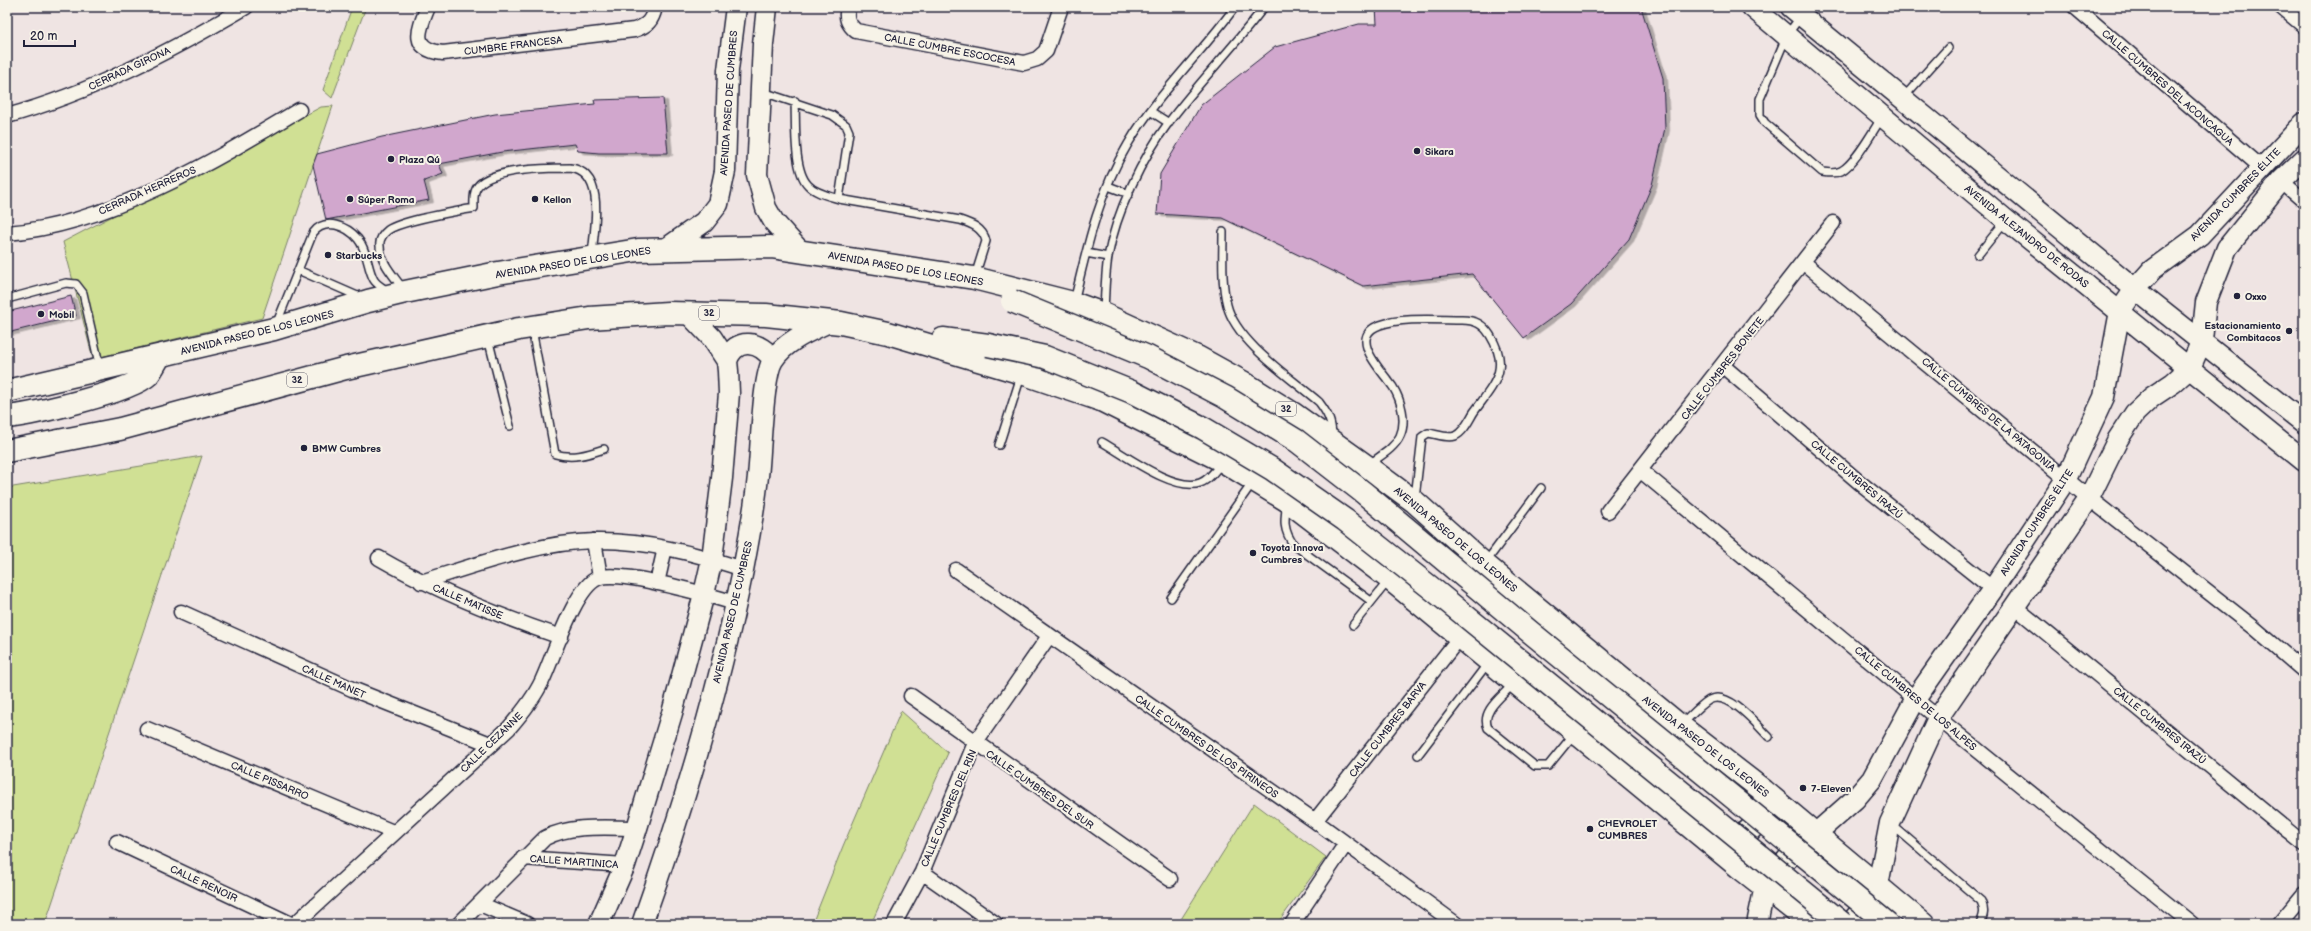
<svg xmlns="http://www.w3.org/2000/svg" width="2311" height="931" viewBox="0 0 2311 931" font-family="'Balsamiq Sans',sans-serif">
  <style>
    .green { fill: #d0e094; stroke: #798168 }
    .building { fill: #d1a7cd; stroke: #22223b; filter: url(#shadow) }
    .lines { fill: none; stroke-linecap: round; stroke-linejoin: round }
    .lane-casing { stroke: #22223b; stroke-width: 10 }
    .street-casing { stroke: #22223b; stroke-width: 17 }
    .secondary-casing { stroke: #22223b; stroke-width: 23 }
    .primary-casing { stroke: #22223b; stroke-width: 25 }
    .lane { stroke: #f7f3e8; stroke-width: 7 }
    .street { stroke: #f7f3e8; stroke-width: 14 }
    .secondary { stroke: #f7f3e8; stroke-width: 20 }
    .primary { stroke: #f7f3e8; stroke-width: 22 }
    .primary-bridge-casing { stroke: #22223b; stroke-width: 25; stroke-linecap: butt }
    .primary-bridge { stroke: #f7f3e8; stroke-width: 22 }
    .poi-dot { fill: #22223b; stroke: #f7f3e8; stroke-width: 1.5 }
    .labels { text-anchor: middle; stroke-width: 4; stroke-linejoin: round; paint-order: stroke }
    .shield { fill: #f7f3e8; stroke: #62616f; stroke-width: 1 }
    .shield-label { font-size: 9px; font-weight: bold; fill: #22223b }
    .street-label { font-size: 10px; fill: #22223b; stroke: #f7f3e8 }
    .poi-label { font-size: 10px; font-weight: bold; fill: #22223b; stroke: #f7f3e8; text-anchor: start }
  </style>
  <defs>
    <filter id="shadow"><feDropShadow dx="4.5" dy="2.5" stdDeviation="0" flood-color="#0004"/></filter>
  </defs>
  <rect width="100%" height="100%" fill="#efe4e3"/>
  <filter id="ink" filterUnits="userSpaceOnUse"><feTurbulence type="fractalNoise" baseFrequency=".025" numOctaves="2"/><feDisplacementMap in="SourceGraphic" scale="8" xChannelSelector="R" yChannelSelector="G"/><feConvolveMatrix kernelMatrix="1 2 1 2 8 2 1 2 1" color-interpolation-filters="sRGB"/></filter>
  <g filter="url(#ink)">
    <path class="green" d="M352,7H366L332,98L323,90Z
      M333,106L262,318L93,359L63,242L321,107Z
      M202,456L45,924H7V488Z
      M901,711L948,753L871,924H812L843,846Z
      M1254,803L1326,857L1277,924H1178Z"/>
    <path class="building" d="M1376,7H1641L1663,78L1665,128L1652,185L1629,239L1571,304L1524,338L1472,274L1363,286L1222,218L1157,214L1160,174L1201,105L1275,47L1359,24H1377Z
      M663,98L668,153H599L578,151L575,144L502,152L439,164L443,174L424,181L429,200L326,220L313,165L317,154L382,137L495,114L595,104L594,100Z
      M71,296L76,316L7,333V312Z"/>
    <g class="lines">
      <g class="lane-casing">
        <path id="lane" d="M1801,16L1787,35L1760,99V115L1765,123L1822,172C1828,173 1835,174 1841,171C1855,164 1873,131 1882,117
          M763,92L832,115L846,125L849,132L839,199
          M1903,98L1948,48
          M795,101C796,123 793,170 808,185C815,193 829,196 839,199L960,220C972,224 983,228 986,241L975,276
          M1150,111L1169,123
          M1108,186L1129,194
          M1223,232C1223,256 1221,282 1227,305C1236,342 1291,378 1319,402C1328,414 1332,422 1332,437
          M1086,253L1108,257
          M1978,255L2006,220
          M298,270L362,298
          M403,289C394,276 380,262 380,246C379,240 383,234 388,230C403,220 454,212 474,208C474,202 473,195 476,189C486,168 549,168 570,168C607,172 594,229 592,255
          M7,299L66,283L76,284L83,293L100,368
          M1074,302C1087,247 1099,192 1128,144C1158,93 1201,54 1235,7
          M1104,311C1105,294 1105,275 1108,257C1116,212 1142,158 1169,122C1199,82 1234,47 1264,7
          M276,325L313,233C325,217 347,226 358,239C368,251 367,268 374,280C377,285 385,289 389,292
          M532,329L555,454C572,459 586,455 604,449
          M488,338L510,426
          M1102,442C1125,455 1174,492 1200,483C1209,480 1216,470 1222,462
          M999,445L1021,376
          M1368,465C1380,456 1394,449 1400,436C1407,421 1401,400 1393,387C1383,372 1346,337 1380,325C1402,317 1438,320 1462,320C1475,320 1483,324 1490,335C1511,369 1494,384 1474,412C1469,420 1464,432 1455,436C1447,439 1436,434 1428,433L1422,437L1415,498
          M1287,504C1284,520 1283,531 1294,545L1371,601
          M1486,562L1541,488
          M1171,598L1253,482
          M1353,625L1388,581
          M1513,684C1503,696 1480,711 1488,728L1535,766H1548L1574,734
          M1681,725C1690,717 1699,706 1709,700C1728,689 1757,725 1769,737
          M1418,755L1488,663
          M1891,824L1981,901C1985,910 1984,915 1980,924"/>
      </g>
      <g class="street-casing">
        <path id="street" d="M428,7C418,31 410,49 443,53L634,30C647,26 652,21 655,7
          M848,7C845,18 848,24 856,31L1024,63L1037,59L1046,51L1061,7
          M2075,7L2261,167
          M2281,7L2304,26
          M7,116C91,93 171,51 246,7
          M2281,181L2304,201
          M7,233C106,226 216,160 299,110
          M1804,263L2089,498L2254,628L2304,671
          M1723,366L1859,482L1993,589
          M1640,470L1938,718L2192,924
          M1608,511L1833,223
          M594,541L600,577
          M379,558C436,591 499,616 561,637
          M956,570L1315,821L1456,924
          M421,582C476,565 538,542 595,541C646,540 696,554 743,569
          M657,583L665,548
          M2015,607L2304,844
          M181,612L352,689L490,744
          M911,696L1170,879
          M147,729L393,832
          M1315,821L1460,637
          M117,842L291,924
          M523,858L625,865
          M922,872L996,924
          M480,904L527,924
          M295,924L509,728C522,713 534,698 542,681C554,656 574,588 598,578C620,569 710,596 736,603
          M459,924L545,838C572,824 607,828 637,828
          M894,924L922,872L975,743L1049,636
          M1292,924L1345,845
          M2279,924L2304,894"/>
      </g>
      <g class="secondary-casing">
        <path id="secondary" d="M767,7L763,44L757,175L766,208L774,222L799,250
          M1752,7L2006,220L2304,461
          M1791,7L2135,289L2304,423
          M667,248L704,222L718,204L725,171L728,70L736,7
          M727,361C735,336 761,341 773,360
          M599,924L625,865L637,828L672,713L704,594L712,559L722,478L729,393L728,371L727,361L712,338L688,313
          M642,924C683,809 719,690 743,570C749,539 755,507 758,476C761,453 762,377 773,360C785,341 810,331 829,322
          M1757,924L1765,886L1788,858L1855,799L1872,779L1916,698L1993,589L2066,479L2104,397L2120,311L2135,289L2152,270L2200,235L2304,123
          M1850,924L1871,898L1878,885L1890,823L1938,718L2089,498L2118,439L2135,413L2152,397L2173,383L2190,368L2202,340L2206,302L2227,248L2281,181L2304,159"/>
      </g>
      <g class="primary-casing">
        <path id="primary" d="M943,339L988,345
          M7,391L274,329L368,301L405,292L498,273L638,250L771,247L974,278L1073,303L1103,314L1197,357L1244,383L1292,413L1366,466L1415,502L1484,564L1680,726L1764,791L1923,924
          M7,417C34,414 130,392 148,375C152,370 156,362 159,357
          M7,451L120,429L346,368L519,329L589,318L668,313L766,315L841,323L888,333L1022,373L1101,400L1223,461L1288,501L1390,579L1739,867L1812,924
          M1721,844C1741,843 1763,822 1764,801"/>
      </g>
      <use href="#lane" class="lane"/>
      <use href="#street" class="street"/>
      <use href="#secondary" class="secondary"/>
      <use href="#primary" class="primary"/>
      <g class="primary-bridge-casing">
        <path id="primary-bridge" d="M1012,301L1148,357L1225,397L1297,441L1364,493L1529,631L1888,924
          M988,345L1045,357L1132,392L1203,428L1272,469L1345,520L1430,587L1843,924"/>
      </g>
      <use href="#primary-bridge" class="primary-bridge"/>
    </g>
  </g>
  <g class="poi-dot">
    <circle cx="1417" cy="151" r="4"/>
    <circle cx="391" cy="159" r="4"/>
    <circle cx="350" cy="199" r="4"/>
    <circle cx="535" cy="199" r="4"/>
    <circle cx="328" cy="255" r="4"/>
    <circle cx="2237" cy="296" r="4"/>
    <circle cx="41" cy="314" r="4"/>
    <circle cx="2289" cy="331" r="4"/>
    <circle cx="304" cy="448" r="4"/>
    <circle cx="1253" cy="553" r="4"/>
    <circle cx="1803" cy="788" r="4"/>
    <circle cx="1590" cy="829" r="4"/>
  </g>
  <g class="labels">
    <g class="shield">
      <rect x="699" y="306" width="20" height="14" rx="3"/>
      <rect x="287" y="373" width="20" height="14" rx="3"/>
      <rect x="1276" y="402" width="20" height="14" rx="3"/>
    </g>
    <g class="shield-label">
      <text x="709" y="316">32</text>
      <text x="297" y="383">32</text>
      <text x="1286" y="412">32</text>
    </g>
    <g class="street-label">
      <text transform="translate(513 45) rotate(-7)" y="4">CUMBRE FRANCESA</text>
      <text transform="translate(950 49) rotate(11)" y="4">CALLE CUMBRE ESCOCESA</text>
      <text transform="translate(129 68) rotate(-25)" y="4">CERRADA GIRONA</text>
      <text transform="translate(2168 87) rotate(41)" y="4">CALLE CUMBRES DEL ACONCAGUA</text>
      <text transform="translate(728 103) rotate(-86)" y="4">AVENIDA PASEO DE CUMBRES</text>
      <text transform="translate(147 190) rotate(-24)" y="4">CERRADA HERREROS</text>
      <text transform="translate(2235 194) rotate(-46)" y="4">AVENIDA CUMBRES ÉLITE</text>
      <text transform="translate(2027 236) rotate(39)" y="4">AVENIDA ALEJANDRO DE RODAS</text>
      <text transform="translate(573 262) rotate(-9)" y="4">AVENIDA PASEO DE LOS LEONES</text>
      <text transform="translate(906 268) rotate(10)" y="4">AVENIDA PASEO DE LOS LEONES</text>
      <text transform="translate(257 332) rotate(-14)" y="4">AVENIDA PASEO DE LOS LEONES</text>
      <text transform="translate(1722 368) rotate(-52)" y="4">CALLE CUMBRES BONETE</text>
      <text transform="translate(1989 414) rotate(40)" y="4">CALLE CUMBRES DE LA PATAGONIA</text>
      <text transform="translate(1857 479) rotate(40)" y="4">CALLE CUMBRES IRAZÚ</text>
      <text transform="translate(2036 522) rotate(-57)" y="4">AVENIDA CUMBRES ÉLITE</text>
      <text transform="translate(1456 539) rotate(40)" y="4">AVENIDA PASEO DE LOS LEONES</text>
      <text transform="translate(468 601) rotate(23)" y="4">CALLE MATISSE</text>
      <text transform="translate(732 612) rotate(-77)" y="4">AVENIDA PASEO DE CUMBRES</text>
      <text transform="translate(334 681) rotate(24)" y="4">CALLE MANET</text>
      <text transform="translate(1916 698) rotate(40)" y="4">CALLE CUMBRES DE LOS ALPES</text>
      <text transform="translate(2160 725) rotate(39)" y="4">CALLE CUMBRES IRAZÚ</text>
      <text transform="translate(1387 729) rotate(-52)" y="4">CALLE CUMBRES BARVA</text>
      <text transform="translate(491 742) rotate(-44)" y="4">CALLE CEZANNE</text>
      <text transform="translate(1207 746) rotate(35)" y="4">CALLE CUMBRES DE LOS PIRINEOS</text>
      <text transform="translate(1706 746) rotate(38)" y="4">AVENIDA PASEO DE LOS LEONES</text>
      <text transform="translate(270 780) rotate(23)" y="4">CALLE PISSARRO</text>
      <text transform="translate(1040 789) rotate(35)" y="4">CALLE CUMBRES DEL SUR</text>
      <text transform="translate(948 808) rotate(-67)" y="4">CALLE CUMBRES DEL RIN</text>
      <text transform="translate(574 861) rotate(4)" y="4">CALLE MARTINICA</text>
      <text transform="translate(204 883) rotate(25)" y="4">CALLE RENOIR</text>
    </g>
    <g class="poi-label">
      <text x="1425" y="155">Sikara</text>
      <text x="399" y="163">Plaza Qú</text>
      <text x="358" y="203">Súper Roma</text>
      <text x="543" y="203">Kellon</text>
      <text x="336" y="259">Starbucks</text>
      <text x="2245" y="300">Oxxo</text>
      <text x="49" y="318">Mobil</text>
      <text x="2281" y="329" text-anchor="end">Estacionamiento<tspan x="2281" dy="12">Combitacos</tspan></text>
      <text x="312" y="452">BMW Cumbres</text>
      <text x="1261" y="551">Toyota Innova<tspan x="1261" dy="12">Cumbres</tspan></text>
      <text x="1811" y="792">7-Eleven</text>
      <text x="1598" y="827">CHEVROLET<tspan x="1598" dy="12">CUMBRES</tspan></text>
    </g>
  </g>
  <rect width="2311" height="931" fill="none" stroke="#f7f3e8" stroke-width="24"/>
  <rect x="12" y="12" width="2287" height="907" fill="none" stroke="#22223b" stroke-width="1.5" filter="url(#ink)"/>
  <path d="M24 40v6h51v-6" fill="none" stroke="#22223b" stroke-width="2"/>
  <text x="30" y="40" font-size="12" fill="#22223b" stroke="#f7f3e8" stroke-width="3" paint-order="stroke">20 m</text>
</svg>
